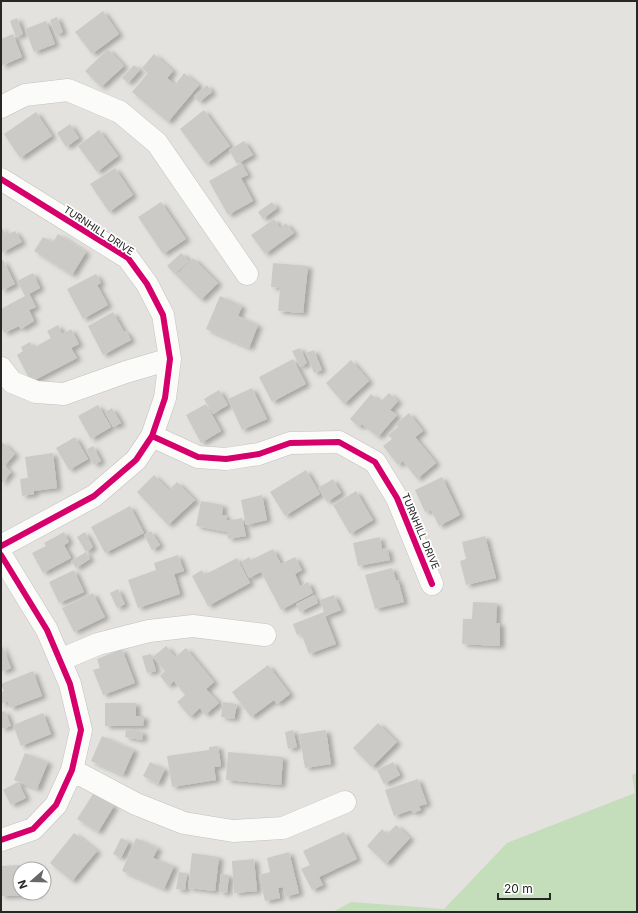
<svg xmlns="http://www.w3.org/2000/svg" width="638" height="913" viewBox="0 0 638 913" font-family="Inter,sans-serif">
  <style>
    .green { fill: #c4ddba }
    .building { fill: #cccac7; filter: url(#shadow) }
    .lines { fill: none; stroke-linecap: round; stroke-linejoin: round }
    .minor-casing { stroke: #c2c1c2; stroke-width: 23 }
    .minor { stroke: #fbfbfa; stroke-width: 22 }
    .cycleway-casing { stroke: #fff; stroke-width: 8 }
    .cycleway { stroke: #d6006c; stroke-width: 6 }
    .labels { text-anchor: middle; stroke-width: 3.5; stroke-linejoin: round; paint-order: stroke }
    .street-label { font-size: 10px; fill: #272727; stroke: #fff }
  </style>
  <defs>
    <filter id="shadow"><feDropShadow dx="4.5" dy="2.5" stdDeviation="2" flood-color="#0004"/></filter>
  </defs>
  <rect width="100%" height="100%" fill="#e4e2de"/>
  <path class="green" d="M637,773V912H333L351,902L444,909L507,843L635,793L632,775Z"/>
  <path class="building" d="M103,11L119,34L92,54L75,32Z
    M57,17L63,32L56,35L50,20Z
    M17,18L23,34L16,37L10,21Z
    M46,21L55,44L34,52L25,29Z
    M13,34L22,57L1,66V39Z
    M108,49L124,66L101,87L85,71Z
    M154,54L173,71L167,78L175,85L184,73L199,85L168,122L132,92L148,73L142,68Z
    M134,65L140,70L128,83L122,78Z
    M207,85L212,92L199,102L194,96Z
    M204,110L230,146L206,164L180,129Z
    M36,112L52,136L20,158L4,134Z
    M70,124L79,138L66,147L57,133Z
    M99,130L118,156L97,172L78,146Z
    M244,141L253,155L237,164L229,150Z
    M241,163L248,175L241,178L253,201L228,215L209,181Z
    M115,168L133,195L109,212L90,184Z
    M161,202L186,239L163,254L138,217Z
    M272,202L277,208L263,219L258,212Z
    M274,219L280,228L286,223L294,233L265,254L251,235Z
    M1,226L6,235L15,231L22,242L1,253Z
    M58,234L86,252L72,275L34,251L43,237L53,242Z
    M181,253L189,261L175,274L167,266Z
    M193,258L218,283L201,300L176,275Z
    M3,260L15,284L1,291V261Z
    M273,263L308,266L303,313L278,311L280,288L271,287Z
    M33,273L40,288L29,294L36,307L29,310L34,321L21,329L19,326L4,333L1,327V309L25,296L17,281Z
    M96,274L101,283L97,285L108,305L83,319L67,289Z
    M220,296L242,306L238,316L258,325L249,348L206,329Z
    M113,312L124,332L126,331L131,340L103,355L88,326Z
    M58,325L62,334L71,329L79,344L71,348L77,358L31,382L17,355L23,351L21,347L30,342L33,348L51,338L47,331Z
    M300,348L307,363L300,367L292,351Z
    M314,350L322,370L314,373L306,353Z
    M293,359L306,384L272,402L259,377Z
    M351,360L369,381L344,404L326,383Z
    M252,388L267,419L242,430L228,399Z
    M219,390L228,405L213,414L204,399Z
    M389,393L398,401L390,410L397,415L378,437L362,424L359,427L350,419L371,394L380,402Z
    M206,404L221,431L201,443L186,415Z
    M98,405L111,427L91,439L78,416Z
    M112,408L121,423L113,427L105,412Z
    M409,413L423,431L415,437L436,463L417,479L403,461L398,465L383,446L392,439L388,435L398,427L396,424Z
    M75,437L88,459L69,470L56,448Z
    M1,441L15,454L4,466L11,472L1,484Z
    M93,446L101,461L94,465L86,450Z
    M53,453L57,488L34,491V494L22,496L20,479L28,478L25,457Z
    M306,470L320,494L285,516L270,492Z
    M154,475L169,490L177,482L195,500L168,525L137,492Z
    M442,477L460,515L439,526L431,510L425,512L415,490Z
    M333,479L341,493L327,502L318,488Z
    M356,491L373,520L350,534L333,505Z
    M262,495L267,520L246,525L241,500Z
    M201,501L223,505L222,515L227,516L226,521L242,518L246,536L228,539L227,532L196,526Z
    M130,506L144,533L105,553L91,527Z
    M151,531L160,545L152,550L144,535Z
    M64,532L69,542L64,545L71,558L43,573L32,553L46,546L44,543Z
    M85,532L93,547L86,552L77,537Z
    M485,536L496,578L466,585L460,561L466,559L462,542Z
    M380,537L382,549L387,548L390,560L358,566L353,543Z
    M273,549L281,564L295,557L302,570L295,574L300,586L308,582L313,593L281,610L261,572L249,578L241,562L249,557L251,560Z
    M86,552L90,559L76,568L71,561Z
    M178,555L184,571L174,574L180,594L138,608L128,580L156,570L154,563Z
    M237,558L250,583L208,606L192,576L202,570L204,575Z
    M392,568L396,580H398L404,602L375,609L365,575Z
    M74,570L84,592L59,603L49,582Z
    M118,589L125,604L117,608L110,593Z
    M93,593L105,617L74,632L62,608Z
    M314,595L318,603L300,612L296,604Z
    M334,595L341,610L325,616L336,644L309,654L301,633L297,635L293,624L324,612L320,600Z
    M473,602L497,603L496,623H500V646L462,644L463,619H472Z
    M1,643L11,668L1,672Z
    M166,646L175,657L186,648L214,682L206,689L219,703L205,715L200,708L190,717L177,702L185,695L174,681L168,686L160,676L165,671L153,657Z
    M122,649L135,683L103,695L93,670L100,668L97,659Z
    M151,654L156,671L147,673L142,656Z
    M268,665L290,694L277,704L274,700L251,717L232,692Z
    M33,671L42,696L10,708L8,701L1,704V692L4,691L1,684Z
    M223,702L237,704L234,719L221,717Z
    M105,703H136V716H144L143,726H105Z
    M5,711L11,726L1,729V712Z
    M43,713L51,734L21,746L13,725Z
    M378,723L397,742L372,767L353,748Z
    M126,729L143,732L142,740L125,737Z
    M293,730L297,747L288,749L285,732Z
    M326,730L331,764L305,768L299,734Z
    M102,736L134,750L123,775L91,761Z
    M218,746L221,766L214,767L216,780L172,787L167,756L209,750V747Z
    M228,752L283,757L281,785L226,780Z
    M25,753L48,762L37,789L14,780Z
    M150,762L165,769L158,784L143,776Z
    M393,762L400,775L384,784L377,770Z
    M418,779L427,804L419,806L421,810L413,813L411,810L394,816L385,790Z
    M18,782L26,798L11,805L3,790Z
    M93,794L114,806L98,832L77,819Z
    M396,825L410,838L386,864L367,846L382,829L387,834Z
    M344,832L357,859L319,877L323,885L312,890L301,869L310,865L303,851Z
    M74,833L97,851L72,881L50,863Z
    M121,838L129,842L121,858L113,854Z
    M136,838L158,848L153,858L174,866L164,889L122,871Z
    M289,852L299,893L285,897L283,887L278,888L280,898L265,901L259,875L270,872L267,858Z
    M192,853L219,857L215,891L188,888Z
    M254,859L257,891L234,893L232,861Z
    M38,864V869H20V893H39V895L1,896V866Z
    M179,872L187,873L185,890L176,889Z
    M221,874L229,875L227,893L219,892Z"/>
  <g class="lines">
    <g class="minor-casing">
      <path id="minor" d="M1,107L25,95L68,90L120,112L157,143L247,274
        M1,179L128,258L147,284L163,315L170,359L165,398L152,436L136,460L94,496L1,546
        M1,368L12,382L36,392L64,394L126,372L170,359
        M152,436L198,457L226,459L259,454L290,443L339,442L375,462L397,498L432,584
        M1,555L47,630L70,684L81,730L72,770L56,805L33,829L1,840
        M60,660L98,644L149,631L193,626L265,635
        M72,770L136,804L184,823L233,831L283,828L345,802"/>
    </g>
    <use href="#minor" class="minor"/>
    <g class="cycleway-casing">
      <path id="cycleway" d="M1,179L128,258L147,284L163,315L170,359L165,398L152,436L136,460L94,496L1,546
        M152,436L198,457L226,459L259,454L290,443L339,442L375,462L397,498L432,584
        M1,555L47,630L70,684L81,730L72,770L56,805L33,829L1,840"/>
    </g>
    <use href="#cycleway" class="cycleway"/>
  </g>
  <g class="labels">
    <g class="street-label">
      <text transform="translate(99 230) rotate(33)" y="4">TURNHILL DRIVE</text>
      <text transform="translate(421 531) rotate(67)" y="4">TURNHILL DRIVE</text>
    </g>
  </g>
  <rect width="638" height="913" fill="none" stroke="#272727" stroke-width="4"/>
  <g transform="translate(32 881) rotate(250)"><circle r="19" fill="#ffffff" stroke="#a9a9a9"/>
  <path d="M0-3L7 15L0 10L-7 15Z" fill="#696867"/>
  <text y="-6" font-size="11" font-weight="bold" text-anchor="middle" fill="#272727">N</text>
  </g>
  <path d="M498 893v6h52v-6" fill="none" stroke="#272727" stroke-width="2"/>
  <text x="504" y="893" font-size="12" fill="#272727" stroke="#ffffff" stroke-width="3" paint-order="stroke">20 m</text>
</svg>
